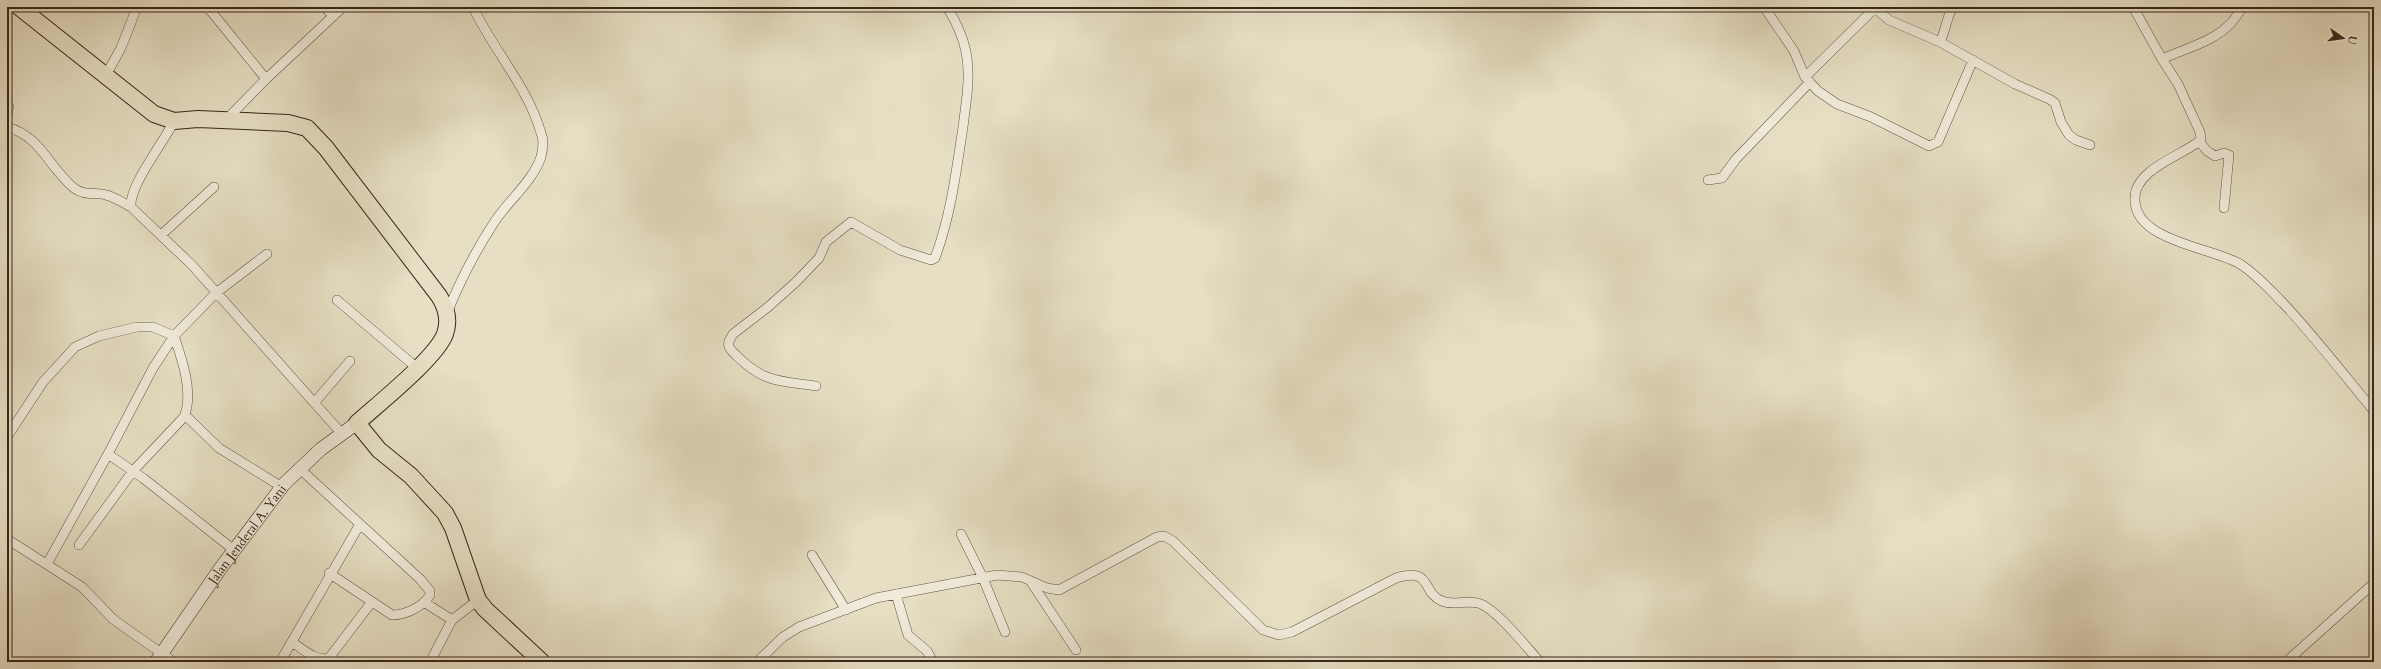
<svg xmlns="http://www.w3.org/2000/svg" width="2381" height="669" viewBox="0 0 2381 669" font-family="Cardo,serif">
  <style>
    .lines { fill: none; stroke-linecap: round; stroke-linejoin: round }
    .street-casing { stroke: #645445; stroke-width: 10 }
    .secondary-casing { stroke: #39251b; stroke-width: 14 }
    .highway-casing { stroke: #39251b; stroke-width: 18 }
    .street { stroke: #efead9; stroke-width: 9 }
    .secondary { stroke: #efead9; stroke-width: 13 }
    .highway { stroke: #e6dfc4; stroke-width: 16 }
    .labels { text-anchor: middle; stroke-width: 3; stroke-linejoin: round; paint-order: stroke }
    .street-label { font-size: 13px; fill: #39251b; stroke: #efead9 }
  </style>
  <rect width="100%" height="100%" fill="#e6dfc4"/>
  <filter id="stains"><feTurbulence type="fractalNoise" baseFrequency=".005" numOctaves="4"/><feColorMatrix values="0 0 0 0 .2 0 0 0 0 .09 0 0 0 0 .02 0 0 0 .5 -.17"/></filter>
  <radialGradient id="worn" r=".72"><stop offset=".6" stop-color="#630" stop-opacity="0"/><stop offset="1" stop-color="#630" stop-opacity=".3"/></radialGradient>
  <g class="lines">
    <g class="street-casing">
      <path id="street" d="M203,7L210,10L266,79
        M324,7L334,16
        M1764,7L1794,51L1805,77L1818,91L1837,104L1871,117L1929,146L1938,142L1973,60
        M1874,7L1889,20L1940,42L2015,84L2049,99L2055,103L2061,122L2069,135L2076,140L2090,145
        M2133,7L2162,59
        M2243,7C2239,12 2236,17 2232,22C2214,42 2186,48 2162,59L2178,84L2200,132L2201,140C2181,156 2136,169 2135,197C2132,241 2211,247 2240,264C2256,274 2269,289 2283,303C2315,337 2344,375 2374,411
        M1940,42C1946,30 1946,18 1953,7
        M106,75L121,48L137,7
        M1805,77L1876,7
        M7,114L9,107
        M226,120L266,79L343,7
        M174,121C163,144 129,185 131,207L192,265L342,434
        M7,127C41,136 50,169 74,188C84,196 95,192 106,195C115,197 123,203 131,207
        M2199,141L2207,151L2215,156L2224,153L2229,155L2224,208
        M1708,180L1722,178L1736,159L1810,82
        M161,235L214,187
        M337,300L417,368
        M447,313C460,281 476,250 495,221C509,200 533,181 541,157C543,149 544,140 541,133C528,87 493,50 473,7
        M816,386C781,381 764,383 737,356C732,351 727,348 729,341L733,334L768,307L796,282L819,258L826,242L851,222L900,250L931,260L935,258C951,215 956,172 963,127C966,102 971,77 966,52C963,36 955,20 947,7
        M315,402L350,361
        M185,415L219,448L282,487
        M7,437L43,382L75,347L99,336L137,327H153L174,336L216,293L267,254
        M299,468L420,579L430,591V595C423,607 405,615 392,615L329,573
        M961,534L983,578L1005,632
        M7,539L82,587L114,620L174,662
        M79,545L133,471L184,417C194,393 182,359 174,336L153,368L108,454
        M812,555L846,610
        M47,564L108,454L143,478L234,550
        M1031,582L1076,650
        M896,594L908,635L927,651L933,662
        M424,602L452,620L478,600
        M292,642C303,649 316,662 329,658L371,603
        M280,662L360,524
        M430,662L452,620
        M757,662L783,637L799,627L876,598L997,575L1022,577L1047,588L1059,590L1157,537L1164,536L1173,541L1263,630L1279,635L1292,632L1396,578C1434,567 1420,592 1442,601C1454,606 1466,600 1478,603C1496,608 1527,648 1540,662
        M2286,662L2374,583"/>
    </g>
    <g class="secondary-casing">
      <g id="secondary">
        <path id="s1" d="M156,662L220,569L284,484L321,449L357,423"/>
      </g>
    </g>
    <g class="highway-casing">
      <path id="highway" d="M19,7L154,114L174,121L198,119L288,123L307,128L326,148L439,296C446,307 450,320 445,334C436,358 378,404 357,423L379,450L411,476L445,513L453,528L478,600L485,609L542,662"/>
    </g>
    <use href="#street" class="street"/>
    <use href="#secondary" class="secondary"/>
    <use href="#highway" class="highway"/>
  </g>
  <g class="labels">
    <g class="street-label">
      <text dy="5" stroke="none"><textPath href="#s1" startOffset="157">Jalan Jenderal A. Yani</textPath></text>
    </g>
  </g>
  <rect width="2381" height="669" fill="none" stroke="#e6dfc4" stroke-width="24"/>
  <rect x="8" y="8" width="2365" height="653" fill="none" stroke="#39251b" stroke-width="2"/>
  <rect x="12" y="12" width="2357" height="645" fill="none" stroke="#39251b"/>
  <g transform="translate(2343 38) rotate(103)" stroke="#efead9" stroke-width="3" paint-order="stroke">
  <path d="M0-3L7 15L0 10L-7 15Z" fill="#39251b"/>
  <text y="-6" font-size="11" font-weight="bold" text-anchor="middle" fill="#39251b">U</text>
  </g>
  <rect width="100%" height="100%" filter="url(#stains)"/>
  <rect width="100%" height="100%" fill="url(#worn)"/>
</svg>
